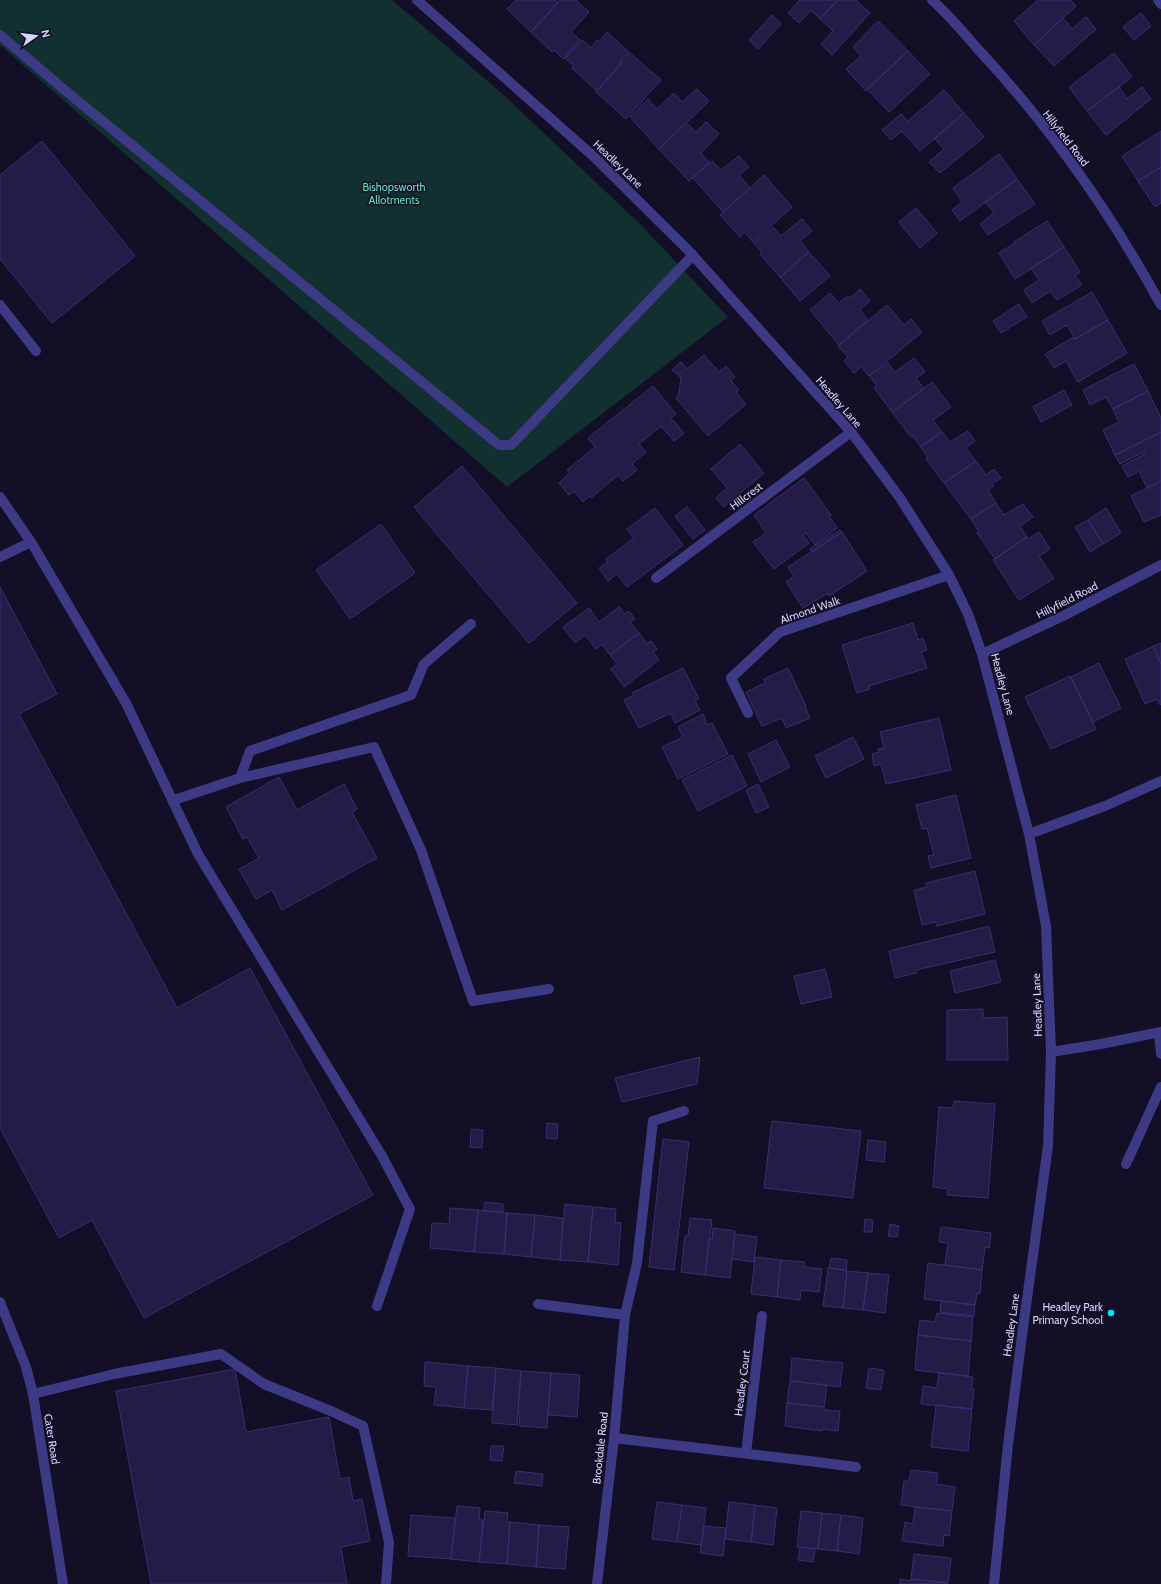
<svg xmlns="http://www.w3.org/2000/svg" width="1161" height="1584" viewBox="0 0 1161 1584" font-family="Cabin,sans-serif">
  <style>
    .green { fill: #12302f }
    .building { fill: #241b47; stroke: #3b2d73 }
    .lines { fill: none; stroke-linecap: round; stroke-linejoin: round }
    .service { stroke: #3d3a85; stroke-width: 10 }
    .minor { stroke: #3d3a85; stroke-width: 10 }
    .poi-dot { fill: #00e5ff; stroke: #130f26; stroke-width: 1.5 }
    .labels { text-anchor: middle; stroke-width: 3; stroke-linejoin: round; paint-order: stroke }
    .street-label { font-size: 11px; fill: #d9d4ff; stroke: #130f26 }
    .park-label { font-size: 11px; fill: #5fe0c0; stroke: #130f26 }
    .poi-label { font-size: 11px; fill: #d9d4ff; stroke: #130f26; text-anchor: end }
  </style>
  <rect width="100%" height="100%" fill="#130f26"/>
  <path class="green" d="M0,0H392L496,88L640,224L728,317L507,487L0,45Z"/>
  <path class="building" d="M516,0H555L558,3L531,32L507,9Z
    M560,0H576L589,12L571,32L580,40L563,59L554,50L552,52L531,32Z
    M800,0H838L820,19L811,10L799,23L788,13Z
    M838,0H856L870,13L832,55L821,44L833,31L820,19Z
    M1038,0H1070L1076,6L1034,45L1014,21Z
    M1141,13L1151,26L1134,40L1123,27Z
    M772,15L781,24L758,49L749,40Z
    M1086,17L1096,29L1054,66L1034,45L1063,18L1072,29Z
    M878,21L908,51L866,91L846,69L861,56L853,47Z
    M607,32L629,52L620,61L622,63L597,91L572,68L574,66L565,58L582,40L591,48L597,40L599,42Z
    M908,51L930,74L889,112L867,89Z
    M630,53L661,80L626,119L596,92Z
    M1114,53L1132,77L1087,111L1069,87Z
    M1119,87L1127,99L1142,87L1151,99L1106,135L1087,111Z
    M697,89L709,101L659,149L630,117L648,99L657,109L674,93L682,102Z
    M944,90L964,113L920,151L902,131L891,140L882,130L901,114L908,121Z
    M964,113L984,137L940,173L929,162L944,149L935,139Z
    M706,122L719,134L701,153L709,162L689,181L659,149L686,123L696,132Z
    M1161,131V167L1138,181L1122,156Z
    M42,141L135,256L52,323L0,259V175Z
    M999,154L1017,179L960,221L952,210L962,202L953,188Z
    M739,156L749,167L739,175L750,188L723,212L693,178L712,161L721,170Z
    M1161,167V203L1155,207L1138,181Z
    M764,175L792,207L753,242L744,232L740,237L720,215Z
    M1017,179L1035,204L988,235L980,224L994,213L985,202Z
    M916,208L937,233L920,248L899,222Z
    M802,219L812,231L800,241L809,252L780,277L760,254L762,252L754,243L773,227L781,236Z
    M1047,221L1064,247L1015,279L999,253L1015,243L1014,242Z
    M1064,247L1080,272L1075,275L1082,285L1057,300L1050,291L1032,303L1024,290L1039,280L1031,268Z
    M809,252L830,276L800,301L780,277Z
    M860,289L870,301L860,310L868,320L839,345L810,310L830,293L839,303L848,296L850,298Z
    M1092,292L1108,320L1075,339L1067,325L1050,335L1042,321Z
    M1019,304L1027,317L1001,333L993,321Z
    M887,305L904,325L911,319L922,332L869,376L861,367L854,373L844,361L848,357L838,346Z
    M1108,320L1127,353L1078,382L1066,361L1054,368L1045,354L1074,337L1075,339Z
    M704,355L719,372L726,366L735,377L731,381L739,390L736,392L746,404L708,436L676,398L679,393L681,378L672,370L681,362L687,369Z
    M914,358L925,372L916,378L924,389L892,412L874,388L877,386L869,376L888,363L895,372Z
    M1134,364L1148,391L1113,409L1106,397L1090,405L1083,390Z
    M932,382L951,407L933,420L941,431L921,447L913,436L911,437L892,412Z
    M653,386L676,414L671,418L684,433L674,441L661,426L639,444L646,452L632,464L637,470L623,481L618,475L591,498L589,496L583,502L574,491L569,495L559,483L570,473L567,470L595,447L588,438Z
    M1064,390L1072,405L1041,422L1033,407Z
    M1148,391L1161,418V432L1115,455L1103,430L1119,422L1113,409Z
    M968,431L975,441L966,448L976,461L944,483L926,459L928,458L921,447L942,432L950,442Z
    M1161,432V481L1147,488L1139,471L1128,477L1122,466L1145,454L1144,452L1120,464L1115,455Z
    M740,444L764,473L724,507L716,498L727,488L711,469Z
    M976,461L986,475L994,469L1001,478L992,484L994,486L988,490L996,503L971,519L944,483Z
    M462,466L577,603L529,643L414,507Z
    M804,478L831,515L829,516L837,528L815,545L806,533L803,535L809,543L774,569L753,542L766,533L754,515Z
    M1161,481V515L1144,522L1131,496Z
    M996,503L1004,515L1023,504L1033,517L1020,526L1027,537L995,559L977,533L979,532L971,519Z
    M687,507L705,530L693,539L675,516Z
    M655,508L683,545L627,587L617,574L608,581L599,568L608,562L606,559L634,538L627,529Z
    M1106,508L1121,533L1103,544L1088,520Z
    M1088,520L1103,544L1090,552L1075,527Z
    M381,524L415,573L350,619L316,570Z
    M840,530L842,532L812,552L810,549Z
    M842,532L867,571L829,596L828,593L803,608L786,582L794,577L788,567Z
    M1039,532L1050,549L1039,556L1054,578L1019,600L993,560L1027,537L1028,539Z
    M0,587L57,694L19,714L177,1008L250,968L373,1195L144,1318L92,1220L59,1238L0,1128Z
    M619,607L625,614L629,611L635,619L630,622L639,633L610,655L602,644L596,649L585,635L575,643L563,627L589,608L599,622Z
    M913,623L918,640L923,638L927,650L921,652L927,668L869,686L870,689L857,693L842,645Z
    M639,633L647,644L651,641L657,649L653,652L659,660L624,687L611,669L617,664L610,655Z
    M1161,643V664L1154,646Z
    M1154,646L1161,664V704L1160,705L1157,699L1145,704L1125,659Z
    M1099,663L1121,708L1093,722L1071,677Z
    M683,668L699,699L695,701L700,710L675,723L671,713L639,728L624,700L634,695L632,693Z
    M788,668L806,706L805,707L810,718L786,728L782,718L762,726L746,692L765,683L764,679Z
    M1070,676L1096,729L1051,749L1025,697Z
    M703,714L707,725L712,723L728,754L678,779L662,747L683,737L678,727Z
    M939,718L951,770L886,784L881,764L874,766L872,754L879,752L878,749L884,748L880,732Z
    M853,737L864,759L826,778L815,756Z
    M776,740L790,767L761,782L748,754Z
    M732,755L747,786L698,811L682,780Z
    M279,777L297,810L344,784L357,809L352,812L377,858L282,910L272,890L256,899L239,869L259,858L247,837L243,839L226,807Z
    M758,784L769,807L756,813L746,790Z
    M956,795L971,858L931,868L928,856L934,855L927,828L922,829L916,805Z
    M975,871L985,914L937,926L936,922L922,925L914,890L927,887L926,883Z
    M989,926L995,952L916,970V973L895,978L889,951Z
    M995,960L1001,982L955,993L950,971Z
    M825,969L832,997L801,1004L794,976Z
    M983,1009V1018L1007,1017L1008,1060H947V1010Z
    M700,1057L697,1084L622,1102L615,1078Z
    M954,1101L995,1104L988,1198L947,1195L948,1189L933,1187L939,1107L953,1108Z
    M772,1121L861,1131L853,1198L764,1188Z
    M547,1123L558,1124L557,1139L546,1138Z
    M471,1129L483,1130L482,1148L470,1147Z
    M663,1139L689,1142L674,1270L649,1267Z
    M868,1140L886,1142L884,1162L866,1160Z
    M485,1202L503,1204V1212L484,1211Z
    M565,1204L593,1207L588,1262L560,1260Z
    M593,1207L616,1209L615,1222L621,1223L618,1265L588,1262Z
    M450,1208L478,1210L474,1252L430,1248L432,1223L449,1224Z
    M478,1210L507,1213L504,1254L474,1252Z
    M507,1213L535,1215L531,1257L504,1254Z
    M535,1215L563,1218L560,1260L531,1257Z
    M690,1218L712,1220L705,1275L681,1272L685,1236H688Z
    M865,1219L873,1220L872,1232H864Z
    M890,1224L899,1226L897,1237L888,1236Z
    M941,1227L991,1233L989,1248L985,1247L982,1270L945,1265L948,1243L939,1242Z
    M713,1228L735,1231L730,1278L705,1275L709,1239H712Z
    M735,1234L757,1237L754,1262L732,1259Z
    M755,1257L781,1260L777,1297L751,1294Z
    M831,1258L847,1260L846,1270L829,1268Z
    M781,1260L804,1262V1267L822,1269L819,1292L801,1290L800,1300L777,1297Z
    M928,1263L982,1270L980,1294L977,1293L975,1305L924,1299Z
    M828,1268L847,1271L843,1308L823,1306Z
    M847,1271L868,1273L863,1310L843,1308Z
    M868,1273L889,1275L885,1313L863,1310Z
    M941,1301L975,1305L974,1316L940,1312Z
    M937,1313L973,1317L971,1341L918,1335L920,1320L935,1322Z
    M918,1335L971,1341L968,1376L915,1370Z
    M792,1358L843,1363L840,1387L790,1381Z
    M425,1362L468,1366L464,1408L434,1405L436,1387L424,1386Z
    M468,1366L496,1368L492,1410L464,1408Z
    M496,1368L521,1371L517,1425L492,1423Z
    M869,1368L884,1370L881,1390L866,1388Z
    M235,1369L246,1432L329,1417L340,1479L349,1477L353,1501L362,1499L370,1541L341,1547L347,1584H151L116,1391Z
    M521,1371L551,1373L547,1428L519,1426L520,1412L518,1413Z
    M551,1373L580,1375L577,1417L548,1415Z
    M939,1373L973,1377L971,1389H974L972,1409L921,1404L923,1386L937,1388Z
    M790,1381L827,1385L824,1407L787,1403Z
    M787,1403L824,1407V1410L840,1411L838,1431L822,1429V1431L785,1426Z
    M936,1405L972,1409L968,1451L931,1447Z
    M491,1446H504L502,1461L490,1460Z
    M911,1470L938,1473L936,1484L955,1487L952,1511L901,1505L904,1481H909Z
    M516,1471L543,1474L542,1486L514,1483Z
    M657,1502L682,1505L677,1542L652,1539Z
    M729,1502L755,1505L751,1542L725,1539Z
    M682,1505L706,1508L701,1545L677,1542Z
    M755,1505L777,1508L773,1545L751,1542Z
    M457,1506L480,1508L479,1520H483L479,1562L451,1559Z
    M915,1507L952,1511L949,1536L944,1535L943,1546L902,1541L905,1522L913,1524Z
    M485,1511L508,1513L507,1522H510L507,1564L479,1562Z
    M801,1511L822,1513L818,1549L797,1547Z
    M822,1513L841,1515L837,1551L818,1549Z
    M411,1515L455,1518L451,1559L408,1556Z
    M841,1515L863,1518L859,1554L837,1551Z
    M510,1522L539,1525L536,1567L507,1564Z
    M539,1525L569,1527L565,1569L536,1567Z
    M704,1526L726,1528L723,1556L700,1553Z
    M800,1547L815,1549L813,1562L798,1560Z
    M914,1554L951,1558L948,1583L911,1579Z
    M900,1579L911,1581V1579L948,1583L900,1584Z"/>
  <g class="lines">
    <path class="service" d="M1158,0L1161,4
      M0,35L73,97L499,445H511L693,255
      M0,305L36,351
      M0,497L31,542L126,703L198,854L382,1156L410,1209L377,1306
      M0,557L31,542
      M656,578L851,432
      M240,778L250,751L411,695L424,664L471,624
      M174,800L240,778L374,747L421,850L473,1001L549,989
      M1029,834L1105,806L1161,781
      M1159,1033L1161,1054
      M1126,1164L1161,1087
      M637,1263L653,1121L684,1111
      M33,1394L114,1374L221,1354L264,1384L331,1411L363,1426L389,1542L386,1584
      M809,1461L856,1467"/>
    <path class="minor" d="M417,0L592,155L688,250L851,432L900,498L949,575L968,614L982,654L1029,834L1046,926L1051,1052L1048,1146L1023,1328L1008,1445L994,1584
      M932,0C948,14 962,31 976,47C1048,124 1110,212 1161,305
      M982,654L1063,616L1161,565
      M748,713L731,678L780,632L949,575
      M1051,1052L1101,1044L1161,1032
      M0,1302L26,1367L33,1394L63,1584
      M538,1304L625,1315
      M614,1438L809,1461
      M746,1453L762,1316
      M597,1584L614,1438L625,1315L637,1263"/>
  </g>
  <circle class="poi-dot" cx="1111" cy="1313" r="4"/>
  <g class="labels">
    <g class="street-label">
      <text transform="translate(1066 138) rotate(52)" y="4">Hillyfield Road</text>
      <text transform="translate(618 164) rotate(44)" y="4">Headley Lane</text>
      <text transform="translate(839 402) rotate(49)" y="4">Headley Lane</text>
      <text transform="translate(746 496) rotate(-37)" y="4">Hillcrest</text>
      <text transform="translate(1067 600) rotate(-27)" y="4">Hillyfield Road</text>
      <text transform="translate(810 610) rotate(-19)" y="4">Almond Walk</text>
      <text transform="translate(1003 684) rotate(75)" y="4">Headley Lane</text>
      <text transform="translate(1037 1005) rotate(-92)" y="4">Headley Lane</text>
      <text transform="translate(1011 1325) rotate(-82)" y="4">Headley Lane</text>
      <text transform="translate(742 1383) rotate(-83)" y="4">Headley Court</text>
      <text transform="translate(52 1439) rotate(81)" y="4">Cater Road</text>
      <text transform="translate(600 1448) rotate(-84)" y="4">Brookdale Road</text>
    </g>
    <g class="park-label">
      <text x="394" y="191">Bishopsworth<tspan x="394" dy="13">Allotments</tspan></text>
    </g>
    <g class="poi-label">
      <text x="1103" y="1311">Headley Park<tspan x="1103" dy="13">Primary School</tspan></text>
    </g>
  </g>
  <g transform="translate(36 36) rotate(76)" stroke="#130f26" stroke-width="3" paint-order="stroke">
  <path d="M0-3L7 15L0 10L-7 15Z" fill="#d9d4ff"/>
  <text y="-6" font-size="11" font-weight="bold" text-anchor="middle" fill="#d9d4ff">N</text>
  </g>
</svg>
